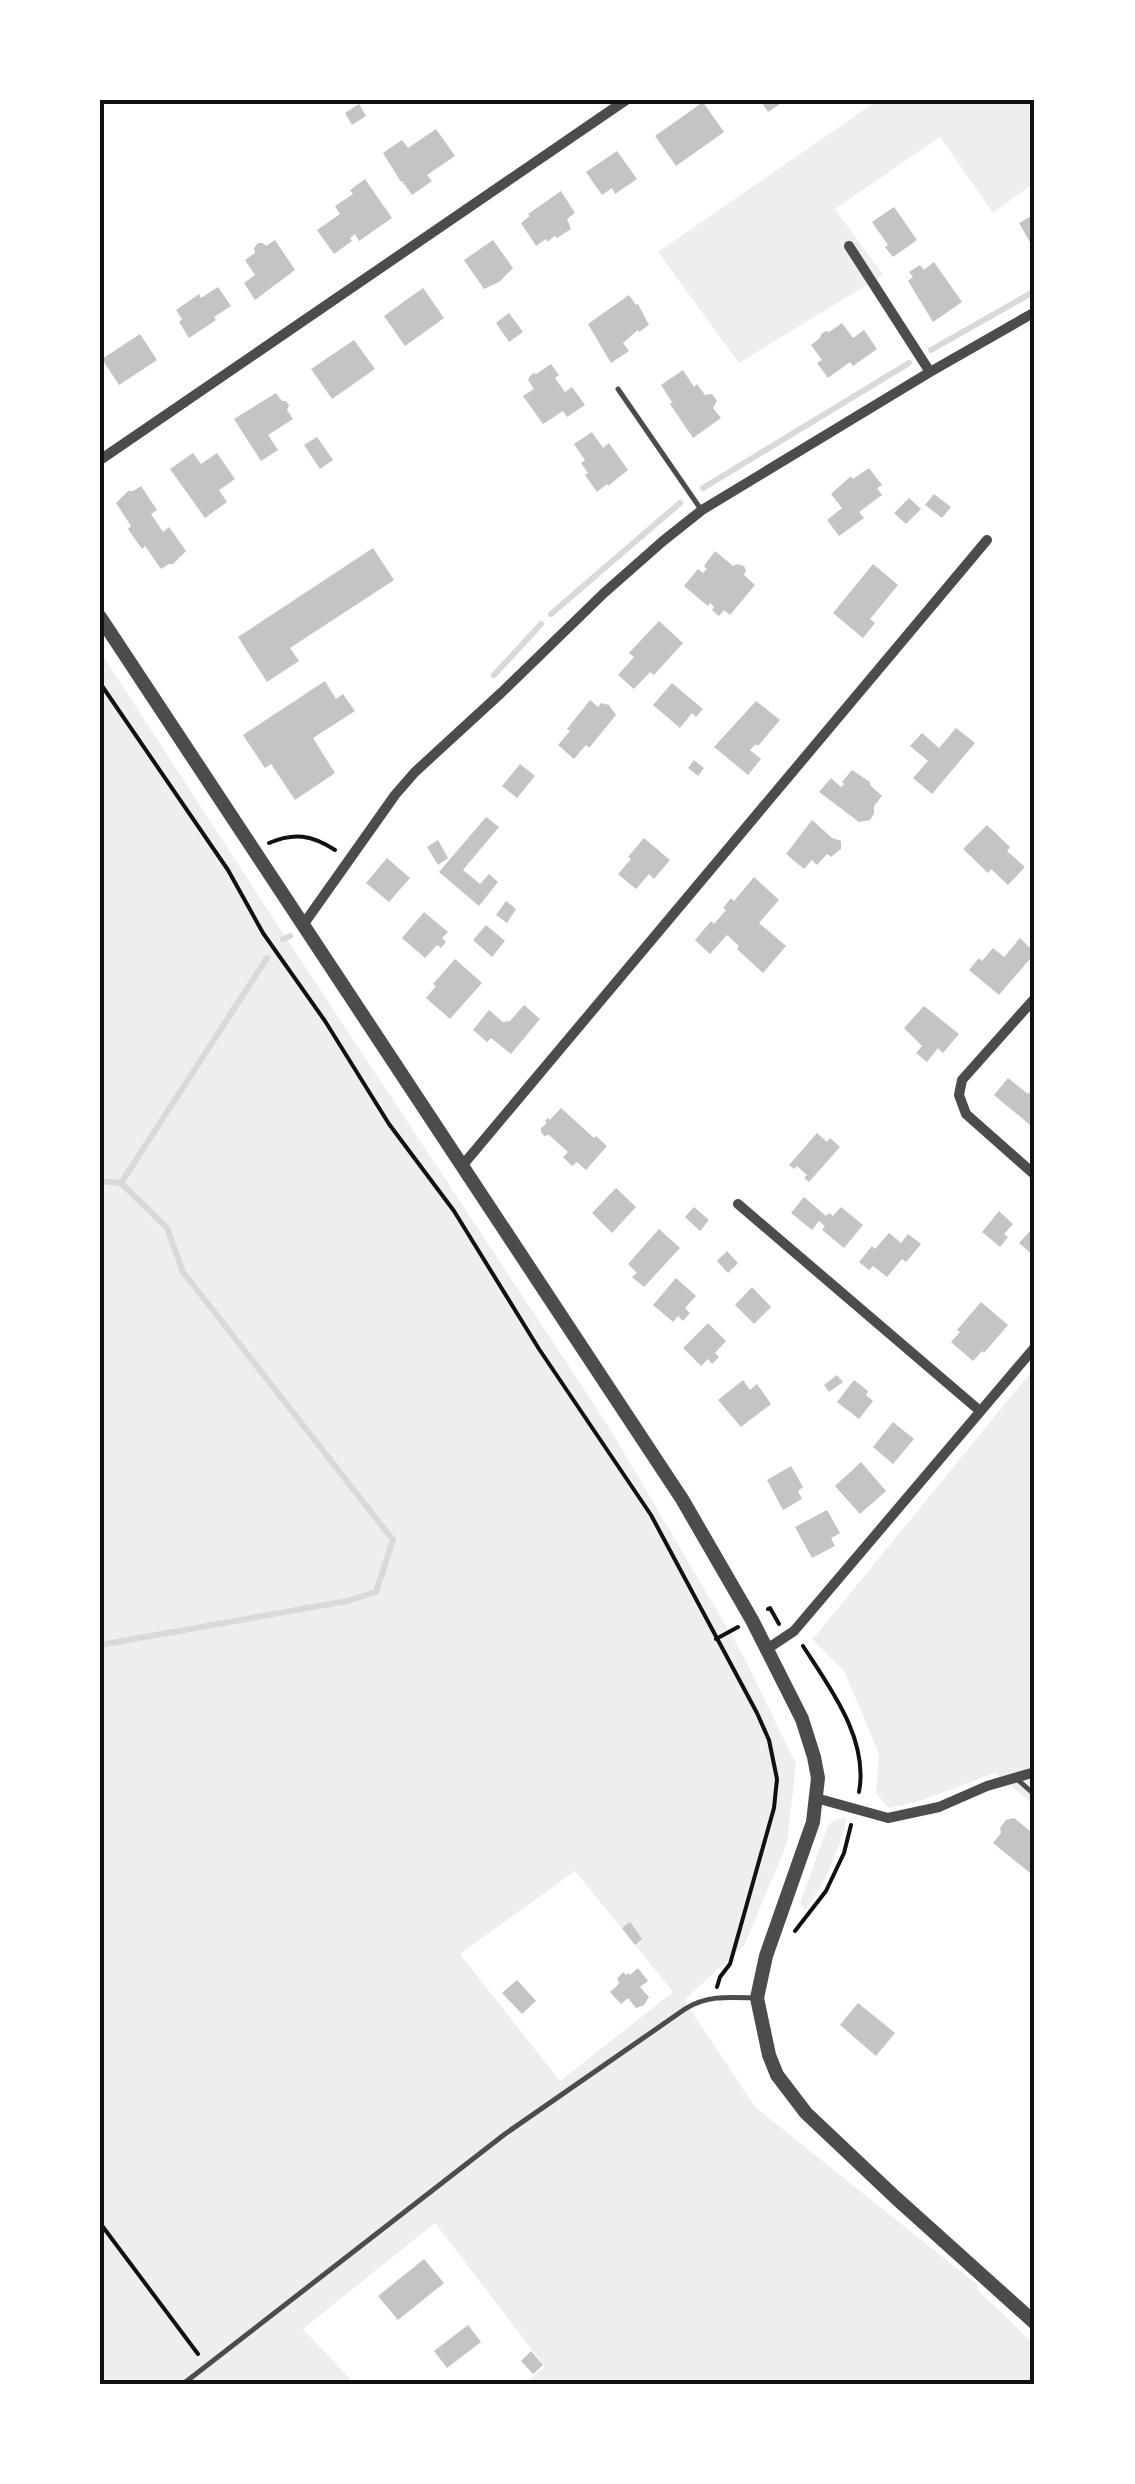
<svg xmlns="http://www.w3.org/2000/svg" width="1135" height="2484" viewBox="0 0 1135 2484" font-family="Roboto,sans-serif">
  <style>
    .green { fill: #eee; fill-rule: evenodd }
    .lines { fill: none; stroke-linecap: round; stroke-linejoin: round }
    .stream { stroke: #d9d9d9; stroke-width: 6 }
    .building { fill: #c4c4c4 }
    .path { stroke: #111; stroke-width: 4 }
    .service { stroke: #4c4c4c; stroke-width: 5 }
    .minor { stroke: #4c4c4c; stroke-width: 10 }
    .tertiary { stroke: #4c4c4c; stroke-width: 14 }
    .neatline { fill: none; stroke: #111; stroke-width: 4 }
  </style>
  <rect width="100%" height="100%" fill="#fff"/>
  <path class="green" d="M878,100H1035V182L993,213L940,137L835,209L883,275L739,363L658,252Z
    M100,651L271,915L607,1424L742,1653L796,1764L787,1843L744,1946L684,2000L755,2107L979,2286L977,2289L1035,2345V2384H524L545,2367L435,2223L303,2329L355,2384H100ZM575,1871L673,1992L560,2081L460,1954Z
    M1035,1367V1806L995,1773L917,1802L889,1808L876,1794L879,1754L844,1671L812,1640Z
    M847,1818C838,1852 827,1881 805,1910L800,1903L828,1825L836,1819Z"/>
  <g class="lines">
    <path class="stream" d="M931,350L1035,291
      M703,488L909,363
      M551,614L680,503
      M494,675L541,624
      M283,939L290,936
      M100,1181L121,1183L167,1228L183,1272L393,1540L376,1592L347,1601L100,1645
      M121,1183L267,958"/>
  </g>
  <path class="building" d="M760,100H786L768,112Z
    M703,102L724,132L676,166L655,136Z
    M359,104L366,116L352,125L345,113Z
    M436,129L455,156L427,175L432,181L412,195L402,181L401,182L383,153L402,140L408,148Z
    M617,151L637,179L615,194L612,188L602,195L586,172Z
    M365,179L392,218L359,241L355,234L350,238L352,241L334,254L317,230L340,214L335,206L353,194L350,190Z
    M561,191L575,213L567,219L571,229L557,238L555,236L547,242L546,239L536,246L521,223L530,216L528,214Z
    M894,207L917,240L893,257L885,247L888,245L872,222Z
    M1035,214V242L1031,244L1019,223Z
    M275,240L295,270L255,300L244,283L255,275L245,260L255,253L254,248L258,243H263L266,246Z
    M493,240L513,268L499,282L484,289L464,260Z
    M934,262L962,302L933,322L908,281L913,277L909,272L920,265L924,270Z
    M218,287L231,306L214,317L216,320L189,338L179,322L182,319L176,310L199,294L201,298Z
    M423,288L444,318L405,346L384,316Z
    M629,295L636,305L638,304L649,325L639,332L638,330L623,343L629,351L611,363L588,324Z
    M509,313L523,332L509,342L496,323Z
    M842,323L853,338L864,330L877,349L853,366L850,362L828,378L817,363L822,360L811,345L820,338L821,334L826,331L829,332Z
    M140,334L157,360L119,385L102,359Z
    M354,340L375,369L332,399L311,369Z
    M551,364L559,375L555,378L565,392L572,387L585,405L567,417L563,411L543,424L523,396L534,389L528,380L530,376L534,373L536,374Z
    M683,370L694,387L697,384L705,395L712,394L717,401L713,408L721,418L693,438L670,404L672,402L661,385Z
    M276,393L282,401H286L289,405L287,410L293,419L268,435L278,450L261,461L234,419Z
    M592,432L603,448L609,443L628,470L608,486L607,484L597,492L585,475L588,473L581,463L585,460L574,444Z
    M317,437L333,460L320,469L304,445Z
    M193,453L201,464L217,453L235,479L219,490L227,502L205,518L170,469Z
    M869,468L882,485L877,488L882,495L859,512L864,518L839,536L827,520L842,508L831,494L851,476L853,479Z
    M141,486L157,510L151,514L163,532L169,527L186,551L173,564H169L161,569L145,546L142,549L128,529L131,526L116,503L128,491H133Z
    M934,494L951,507L942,518L925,505Z
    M909,498L921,509L906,524L894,513Z
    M373,548L394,580L290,648L299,661L267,682L238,637Z
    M715,551L733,566L738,564L744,566L746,571L744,575L755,585L730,615L724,610L719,616L712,610L714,607L710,603L708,606L684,586L698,569L703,573L707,569L704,566Z
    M873,564L898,585L870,619L875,623L863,638L833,613Z
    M659,621L683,643L654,675L650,672L634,689L618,675L634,657L629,653Z
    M325,681L336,699L343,694L355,711L313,738L335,773L295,800L271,764L265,768L243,735Z
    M672,683L703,709L696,717L692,713L680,728L653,705Z
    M590,700L598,707L601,703L609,705L616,715L589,748L586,745L574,759L558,745L570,731L567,729Z
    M756,701L780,720L758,746L756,744L750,750L761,759L748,775L714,747Z
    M956,728L975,743L932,794L913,778L928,761L910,746L922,733L939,748Z
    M694,760L704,768L698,776L688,768Z
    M520,764L535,776L517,798L502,786Z
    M852,770L870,782V785L882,796L874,806V814L870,820L859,822L819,792L831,778L841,787L844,784L842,782Z
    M486,817L499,827L463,870L480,884L489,874L498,882L479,906L439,872Z
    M812,820L832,838L841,841V849L831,857L827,854L817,865L812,860L804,869L786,854Z
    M987,825L1010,847L1007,851L1025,867L1008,885L991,869L988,873L963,849Z
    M644,838L670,860L654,879L649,874L636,889L618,874L631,859L628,857Z
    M438,840L448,858L438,865L427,847Z
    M387,858L410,878L389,902L366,883Z
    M754,877L779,900L759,923L786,946L763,973L737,949L739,946L727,935L710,954L695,940L711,921L714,924L726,910L723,908L731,898L734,901Z
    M506,901L516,909L507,923L496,915Z
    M424,912L448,932L442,938L446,942L441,948L437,945L425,958L402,938Z
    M486,925L505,941L492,957L473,940Z
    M1020,938L1035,953L999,995L969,970L979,958L982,961L993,948L1004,957Z
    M455,959L482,983L450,1019L426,998L436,986L433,984Z
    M524,1005L540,1019L511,1054L491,1038L487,1042L473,1030L489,1010L503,1022L510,1021Z
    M924,1006L959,1034L943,1053L938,1048L927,1062L916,1053L922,1046L904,1028Z
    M1008,1078L1028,1094L1035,1086V1129L994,1095Z
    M561,1108L594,1138L596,1136L607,1146L586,1170L577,1162L572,1166L563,1157L568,1152L549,1135L544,1136L541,1132V1128L547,1123L545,1121L548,1118L550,1120Z
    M817,1133L827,1142L830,1138L840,1147L809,1182L804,1178L807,1175L797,1166L794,1169L789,1165Z
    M616,1188L636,1207L612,1233L592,1213Z
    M804,1197L826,1216L829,1213L833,1216L841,1207L863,1225L844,1248L822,1230L825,1226L819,1221L812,1230L791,1213Z
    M694,1207L709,1220L700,1231L685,1217Z
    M999,1211L1013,1224L1004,1234L1008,1237L1000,1247L982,1232Z
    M1035,1226V1257L1019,1243Z
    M659,1229L680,1248L644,1287L632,1277L637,1273L628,1264Z
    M889,1233L901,1243L908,1234L921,1244L906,1262L902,1259L887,1277L873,1266L869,1270L859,1262L872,1246L875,1249Z
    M727,1251L738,1263L728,1273L717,1261Z
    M676,1278L696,1296L685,1308L690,1313L683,1321L678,1316L673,1322L653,1305Z
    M752,1287L771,1307L754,1324L735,1305Z
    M981,1302L1008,1325L984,1353L982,1351L973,1361L951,1342L960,1332L957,1330Z
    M708,1323L726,1341L715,1353L719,1357L712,1364L708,1359L701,1366L683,1348Z
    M837,1375L843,1382L829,1392L824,1385Z
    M743,1380L750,1390L757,1384L771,1404L741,1427L718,1400Z
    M854,1380L868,1391L866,1395L873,1401L859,1419L837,1402Z
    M893,1422L914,1439L893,1464L873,1447Z
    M861,1462L886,1491L860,1514L835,1486Z
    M791,1466L803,1487L798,1491L802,1499L783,1510L767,1480Z
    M827,1510L840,1533L831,1538L835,1546L812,1558L795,1527Z
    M1014,1818L1035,1835V1877L993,1843L1001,1833L1000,1828L1006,1820Z
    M630,1922L642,1939L635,1945L622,1928Z
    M638,1968L648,1981L640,1987L649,1997L644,2005L636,2008L628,1998L621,2004L610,1992L618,1985L619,1982L617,1979L623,1972L626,1975L629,1973L630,1975Z
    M517,1980L536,2001L522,2014L502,1993Z
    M858,2003L895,2033L876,2056L840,2025Z
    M424,2259L444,2283L398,2320L378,2296Z
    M468,2325L481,2342L447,2368L434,2351Z
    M531,2351L543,2365L533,2374L521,2361Z"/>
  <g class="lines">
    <path class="path" d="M100,683L228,870L263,933L325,1021L389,1124L454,1211L539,1349L651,1515L757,1713L769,1740L777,1779L774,1808L730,1964L720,1977L717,1987
      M269,843C294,832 312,835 335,850
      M768,1609L770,1608L779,1624
      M716,1639L738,1627
      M803,1646C830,1688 869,1739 859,1792
      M795,1931L826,1891L844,1853L851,1825
      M100,2223L198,2354"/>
    <path class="service" d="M618,389L700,508
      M1018,1780L1035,1795
      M183,2384L505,2134L685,2009C707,1995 729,1997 754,1998"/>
    <path class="minor" d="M849,246L930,372
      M100,460L626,100
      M303,925L395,795L415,772L501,693L604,593L663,541L702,510L930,372L1035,312
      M1035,998L962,1080L959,1095L966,1114L1035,1175
      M462,1166L987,540
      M738,1204L980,1411
      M767,1649L794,1631L1035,1347
      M816,1798L888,1818L939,1807L987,1786L1035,1772"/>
    <path class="tertiary" d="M100,617L682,1499L752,1620L802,1719L814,1757L818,1778L813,1822L766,1956L757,1998L769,2055L777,2075L806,2113L896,2198L1035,2323"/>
  </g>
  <rect width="1135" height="2484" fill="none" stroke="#ffffff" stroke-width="205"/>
  <rect x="102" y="102" width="930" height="2280" class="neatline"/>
</svg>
